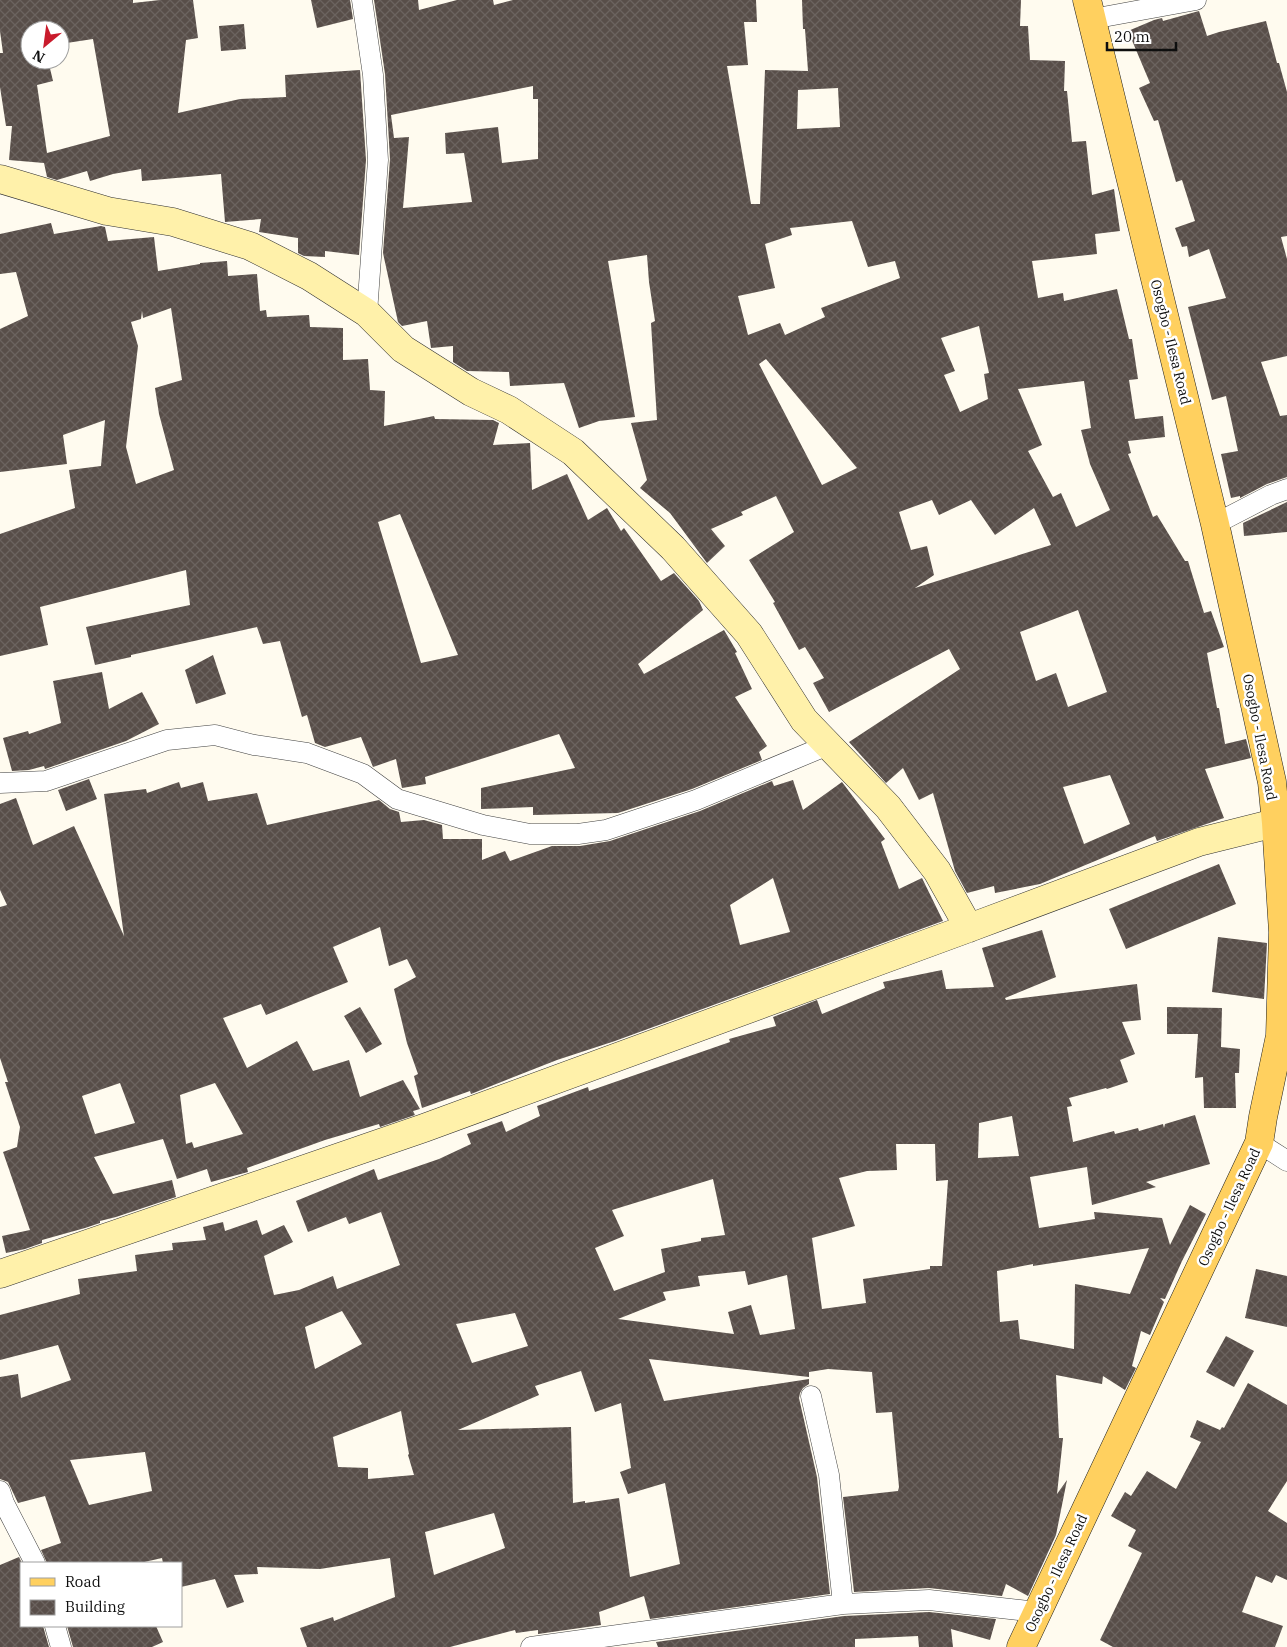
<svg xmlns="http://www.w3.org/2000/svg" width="1287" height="1647" viewBox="0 0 1287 1647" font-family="'IBM Plex Serif',serif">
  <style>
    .building { fill: url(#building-cross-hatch); fill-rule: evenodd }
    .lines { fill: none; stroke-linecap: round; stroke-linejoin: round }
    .street-casing { stroke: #414141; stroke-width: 21 }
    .secondary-casing { stroke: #303030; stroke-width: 29 }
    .primary-casing { stroke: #1f1f1f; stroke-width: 29 }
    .street { stroke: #fff; stroke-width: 20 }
    .secondary { stroke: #fff1aa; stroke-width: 28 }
    .primary { stroke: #ffd05f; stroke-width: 28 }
    .labels { text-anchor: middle; stroke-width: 5; stroke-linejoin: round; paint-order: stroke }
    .street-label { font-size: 14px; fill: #0e0e0e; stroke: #fff }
  </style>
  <defs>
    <pattern id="building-cross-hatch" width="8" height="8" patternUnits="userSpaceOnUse" patternTransform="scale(1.25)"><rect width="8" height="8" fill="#584e49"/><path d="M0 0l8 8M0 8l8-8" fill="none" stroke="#6b635f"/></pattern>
  </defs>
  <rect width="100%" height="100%" fill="#fffbef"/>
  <path class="building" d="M0,0H133V3L160,0H193L198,38L186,40L178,113L240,99L286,97L285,75L360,70L366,160L359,255L325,251V257L304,256L298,253V238L259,232L261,219L225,222L221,174L142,181L141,169L113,174L90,181L87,171L57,180L47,177L44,163L9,160L12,126H6L0,87V53H3L0,31ZM30,30H60V44L93,39L110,136L47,153L37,85L53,81L48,60H30Z
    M311,0H350L353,19L317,28Z
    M374,0H418L419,10L457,0H493L494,5L513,0H756L757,22H744L748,65L727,66L751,204H760L765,70L808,71L805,29H803L802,0H1021L1020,26H1028L1030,60L1065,61L1064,91H1067L1072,142L1086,141L1092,195L1114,189L1120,231L1095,234L1097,254L1032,261L1038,298L1063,293L1064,301L1117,289L1129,339H1132L1138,379L1129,380L1135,419L1163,416L1165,437L1128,441L1131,453L1128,454L1153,517L1157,515L1185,561H1188L1204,613L1211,611L1224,647L1207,653L1217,708H1219L1225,744L1246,739L1251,758L1205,769L1224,818L1157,841L1155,836L1040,884L995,893L994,886L967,893L955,871L933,793L919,800L903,768L886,783L849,742L960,669L949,649L829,712L813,683L824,678L805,647L799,650L773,603L775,602L749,560L794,532L776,496L741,512L743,515L711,529L725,546L707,563L670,513L640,488L647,480L631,423L657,420L651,323L655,321L649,282L647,255L608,261L635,417L599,421L579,428L564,383L510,386L509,372L467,371L453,362V346L431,348L427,321L402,326L398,322L383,253L390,159L385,74ZM533,86V99H538V159L502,163L498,127L445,133L446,154L464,153L472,202L403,208L409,137L394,138L391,115ZM838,88L840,127L797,129L798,90ZM852,221L868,267L895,261L900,278L821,308L825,317L785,335L780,323L748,335L738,296L775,288L765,244L792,235L790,228ZM979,326L989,373L984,374L988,399L960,412L944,375L955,371L941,338ZM766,359L857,468L822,485L759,364ZM1084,381L1091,428L1081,430L1090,464L1110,510L1076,527L1061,493L1053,497L1028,451L1042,445L1018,389ZM932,500L939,515L971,500L995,535L1034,508L1051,545L915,588L934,575L927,546L911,550L899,512ZM1078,610L1107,692L1068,707L1056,673L1036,681L1020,632ZM1110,775L1130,824L1084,844L1063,787Z
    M1199,11L1207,36L1219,32L1266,21L1277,63H1279L1287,92V236L1281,237L1287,259V356L1261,362L1280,416L1287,415V477L1267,484L1240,498V496L1231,498L1221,454L1238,451L1226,396L1212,400L1188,307L1226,298L1209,249L1189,257L1187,246L1182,247L1175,228L1195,221L1182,180L1176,182L1158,120L1154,121L1139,88L1150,83L1128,31L1154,20L1162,18L1163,21Z
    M244,24L246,49L221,51L219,26Z
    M51,223L54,234L101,226L105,227L108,241L154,237L158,271L200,264V263L227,261L228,276L257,274L260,311L266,310L267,317L309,315L310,327L343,328V360L368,359L370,390L385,391L384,426L434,416L435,419L493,420L499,423L493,445L530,443L532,490L567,474L588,520L607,508L621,531L624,528L661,581L674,573L699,601L703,610L638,664L644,674L724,630L737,652L735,653L752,689L735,697L767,746L759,752L762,760L692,789L618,813L533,815V807L481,809V788L575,768L559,734L425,777L426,784L402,788L396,759L373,767L361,737L325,747L315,743L307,715L302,717L280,641L263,644L257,627L131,655V657L95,665L86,627L190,605L186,570L40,607L48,645L0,656V534L75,508L69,470L101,466L105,420L63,435L67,464L0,472V329L28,316L16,272L0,274V234ZM171,308L182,380L155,388L159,414L174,470L136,484L126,447L138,346L131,322L141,319L142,311L143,318ZM400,514L458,655L421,663L378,522Z
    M1287,502V532L1244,536L1243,523Z
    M213,655L226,694L196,704L185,670Z
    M102,672L109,709L142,692L159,724L126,741L45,769L44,766L29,770L12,771L3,738L28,731L29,734L61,723L53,681Z
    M89,779L97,799L66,811L58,790Z
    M793,780L803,810L842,782L885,839L881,842L899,889L922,878L943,921L615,1041L557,1060L471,1094L470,1091L422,1108L414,1076L418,1074L407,1043L394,989L416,977L407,959L389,966L380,927L333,947L348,982L266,1015L261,1004L223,1018L247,1068L297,1041L313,1071L349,1060L360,1097L403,1080L420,1109L413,1111L415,1115L380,1127L379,1124L325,1140L247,1168L248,1172L211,1182L207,1169L177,1179L163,1139L94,1157L113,1194L172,1180L176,1197L116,1217L100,1221V1223L85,1228L42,1240V1243L25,1249L6,1253L2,1236L30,1230L3,1152L17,1147L20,1127L5,1082H8L0,1058V907L7,905L0,890V804L16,798L33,845L74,826L124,936L104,794L146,789L147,793L179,782L181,788L203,782L208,801L257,793L267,825L379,800L390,809L399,812L401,822L424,820L442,825L443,839H482V860L505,851L510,861L552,846H580L610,841L700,811L772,781L774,786ZM773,878L790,932L740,945L730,905ZM120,1083L135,1123L95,1134L82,1096ZM215,1083L243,1134L194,1148L192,1142L186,1144L180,1095Z
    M1219,864L1236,904L1126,949L1109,909Z
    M1042,930L1056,977L1005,998L1006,1000L1137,984L1141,1020L1122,1022L1135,1054L1120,1060L1128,1082L1107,1089L1106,1088L1069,1098L1072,1106L1067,1107L1073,1142L1114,1131L1115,1134L1138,1128L1139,1131L1163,1124L1164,1128L1165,1124L1195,1115L1210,1164L1146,1182L1156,1187L1092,1205L1087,1167L1030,1177L1039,1228L1095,1219L1094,1212L1162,1218L1170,1245L1190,1205L1206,1214L1182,1261L1165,1299L1160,1298L1164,1302L1150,1335L1141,1331L1132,1366L1136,1368L1125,1390L1103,1376L1102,1384L1056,1375L1059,1438H1063L1057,1494L1067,1480L1056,1535L1028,1596L1006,1584L1002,1596L929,1588L854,1592L843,1497L898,1491L899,1487L892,1412L876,1413L872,1372L828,1369L809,1372V1377L649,1359L664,1401L809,1379V1384L803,1388L800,1393L799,1398L817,1477L830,1594L650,1619L644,1596L599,1612L601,1625L538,1634V1630L516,1633L515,1630L450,1647H307L300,1628L333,1617L334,1621L395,1597L390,1558L320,1569L257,1567L258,1574L234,1575L244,1602L227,1608L215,1579L181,1587V1563H163L162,1558L140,1563H47L41,1550L61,1543L45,1496L18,1503L8,1482L0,1479V1377L18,1374L21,1398L71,1380L58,1345L0,1360V1315L80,1294L78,1279L137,1271L135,1255L173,1250L172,1243L206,1240L203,1227L223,1222L225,1231L257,1220L262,1235L284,1225L293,1242L264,1256L274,1295L299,1290L333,1276L337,1289L400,1265L381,1212L349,1224L346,1217L308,1232L296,1201L374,1169L378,1180L439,1159L471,1144L467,1134L502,1121L506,1132L540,1116L537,1106L588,1087L589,1091L730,1042L729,1039L776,1026L773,1017L817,1000L822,1014L885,988L883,982L942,970L946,989L994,987L982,948ZM1012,1116L1019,1156L978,1158L979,1123ZM896,1144H935L936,1181L948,1180L942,1266H930V1269L863,1279L866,1303L822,1309L812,1238L855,1226L839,1178L867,1171L897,1170ZM713,1179L725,1235L701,1238V1241L661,1249L665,1272L614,1291L595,1248L624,1236L612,1210ZM1149,1248L1130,1294L1075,1284L1074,1349L1020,1339L1018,1320L1000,1322L997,1271L1033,1264V1266ZM745,1271L748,1285L787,1275L795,1329L760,1335L751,1305L728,1312L734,1334L618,1319L666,1300L663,1292L700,1286L698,1276ZM342,1311L362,1344L315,1369L305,1327ZM515,1313L528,1346L472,1363L456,1324ZM581,1371L595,1412L621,1403L631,1468L620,1472L628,1494L665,1483L680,1564L630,1577L619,1498L585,1503V1501L573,1503L571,1427L458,1430L539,1395L535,1386ZM401,1411L409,1454L408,1455L414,1475L368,1479V1468L338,1467L333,1437ZM145,1452L152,1491L89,1505L70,1460ZM494,1513L505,1548L434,1575L425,1532Z
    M1218,937L1267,943L1264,999L1212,992Z
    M360,1007L382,1044L366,1053L344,1016Z
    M1167,1007L1222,1008L1221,1047L1240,1049L1239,1073H1235L1236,1108H1204L1203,1077L1195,1078L1198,1034H1167Z
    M1256,1269L1287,1276V1327L1245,1318Z
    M1226,1336L1254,1351L1234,1387L1206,1372Z
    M1248,1383L1287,1405V1481L1268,1511L1287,1523V1580L1276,1575L1272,1583L1256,1576L1242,1612L1283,1626L1275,1647H1113L1100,1640L1142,1553L1128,1546L1136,1530L1111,1516L1125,1492L1131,1496L1147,1471L1176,1489L1201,1442L1190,1437L1197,1420L1220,1430L1222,1427L1224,1428Z
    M19,1557L22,1563L21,1626H43L49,1647H0V1565Z
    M929,1612L996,1619L990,1640L951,1629L953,1647H919L918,1636L855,1639V1647H658L656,1642L844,1616Z
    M67,1626H156L163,1642L152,1647H73Z"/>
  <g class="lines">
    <g class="street-casing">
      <path id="street" d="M362,0L373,75L378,160L367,313
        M1092,19L1196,0
        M1215,524L1271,495L1287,489
        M0,783L46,781L167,740L215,735L254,745L307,753L363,774L397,799L483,825L530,834H578L606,830L696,800L828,745
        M1259,1143L1287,1161
        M811,1396L829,1475L843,1604
        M0,1491L4,1503L35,1563
        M55,1626L61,1647
        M531,1647L843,1604L929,1600L1037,1612"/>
    </g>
    <g class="secondary-casing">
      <path id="secondary" d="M0,179L107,211L173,222L250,246L309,276L367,313L403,349L471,392L509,410L573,452L673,548L749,634L804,720L888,807L937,871L969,928
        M0,1274L424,1128L969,928L1199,842L1287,820"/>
    </g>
    <g class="primary-casing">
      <path id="primary" d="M1021,1647L1259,1143L1263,1117L1280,1036L1283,932L1276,823L1272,782L1215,524L1087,0"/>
    </g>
    <use href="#street" class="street"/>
    <use href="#secondary" class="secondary"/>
    <use href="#primary" class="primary"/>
  </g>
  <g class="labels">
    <g class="street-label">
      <text transform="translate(1171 342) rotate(76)" y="5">Osogbo - Ilesa Road</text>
      <text transform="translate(1260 737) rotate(79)" y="5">Osogbo - Ilesa Road</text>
      <text transform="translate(1229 1207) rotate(-65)" y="5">Osogbo - Ilesa Road</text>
      <text transform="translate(1056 1573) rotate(-65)" y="5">Osogbo - Ilesa Road</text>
    </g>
  </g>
  <rect x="20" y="1562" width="162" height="65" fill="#ffffff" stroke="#9f9f9f"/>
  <rect x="30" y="1578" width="25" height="8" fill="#ffd05f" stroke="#9f9f9f"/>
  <text x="65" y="1587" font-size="15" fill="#0e0e0e">Road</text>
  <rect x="30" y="1600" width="25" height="15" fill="url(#building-cross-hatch)" stroke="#9f9f9f"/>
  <text x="65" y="1612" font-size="15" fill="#0e0e0e">Building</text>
  <g transform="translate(45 45) rotate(209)"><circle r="24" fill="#ffffff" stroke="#9f9f9f"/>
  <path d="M0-4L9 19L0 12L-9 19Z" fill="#c91b2c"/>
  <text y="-8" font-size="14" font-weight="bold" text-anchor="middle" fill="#0e0e0e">N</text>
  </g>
  <path d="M1107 42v8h69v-8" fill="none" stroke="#0e0e0e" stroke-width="2.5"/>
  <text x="1114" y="42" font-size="15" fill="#0e0e0e" stroke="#ffffff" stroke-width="4" paint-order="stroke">20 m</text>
</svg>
